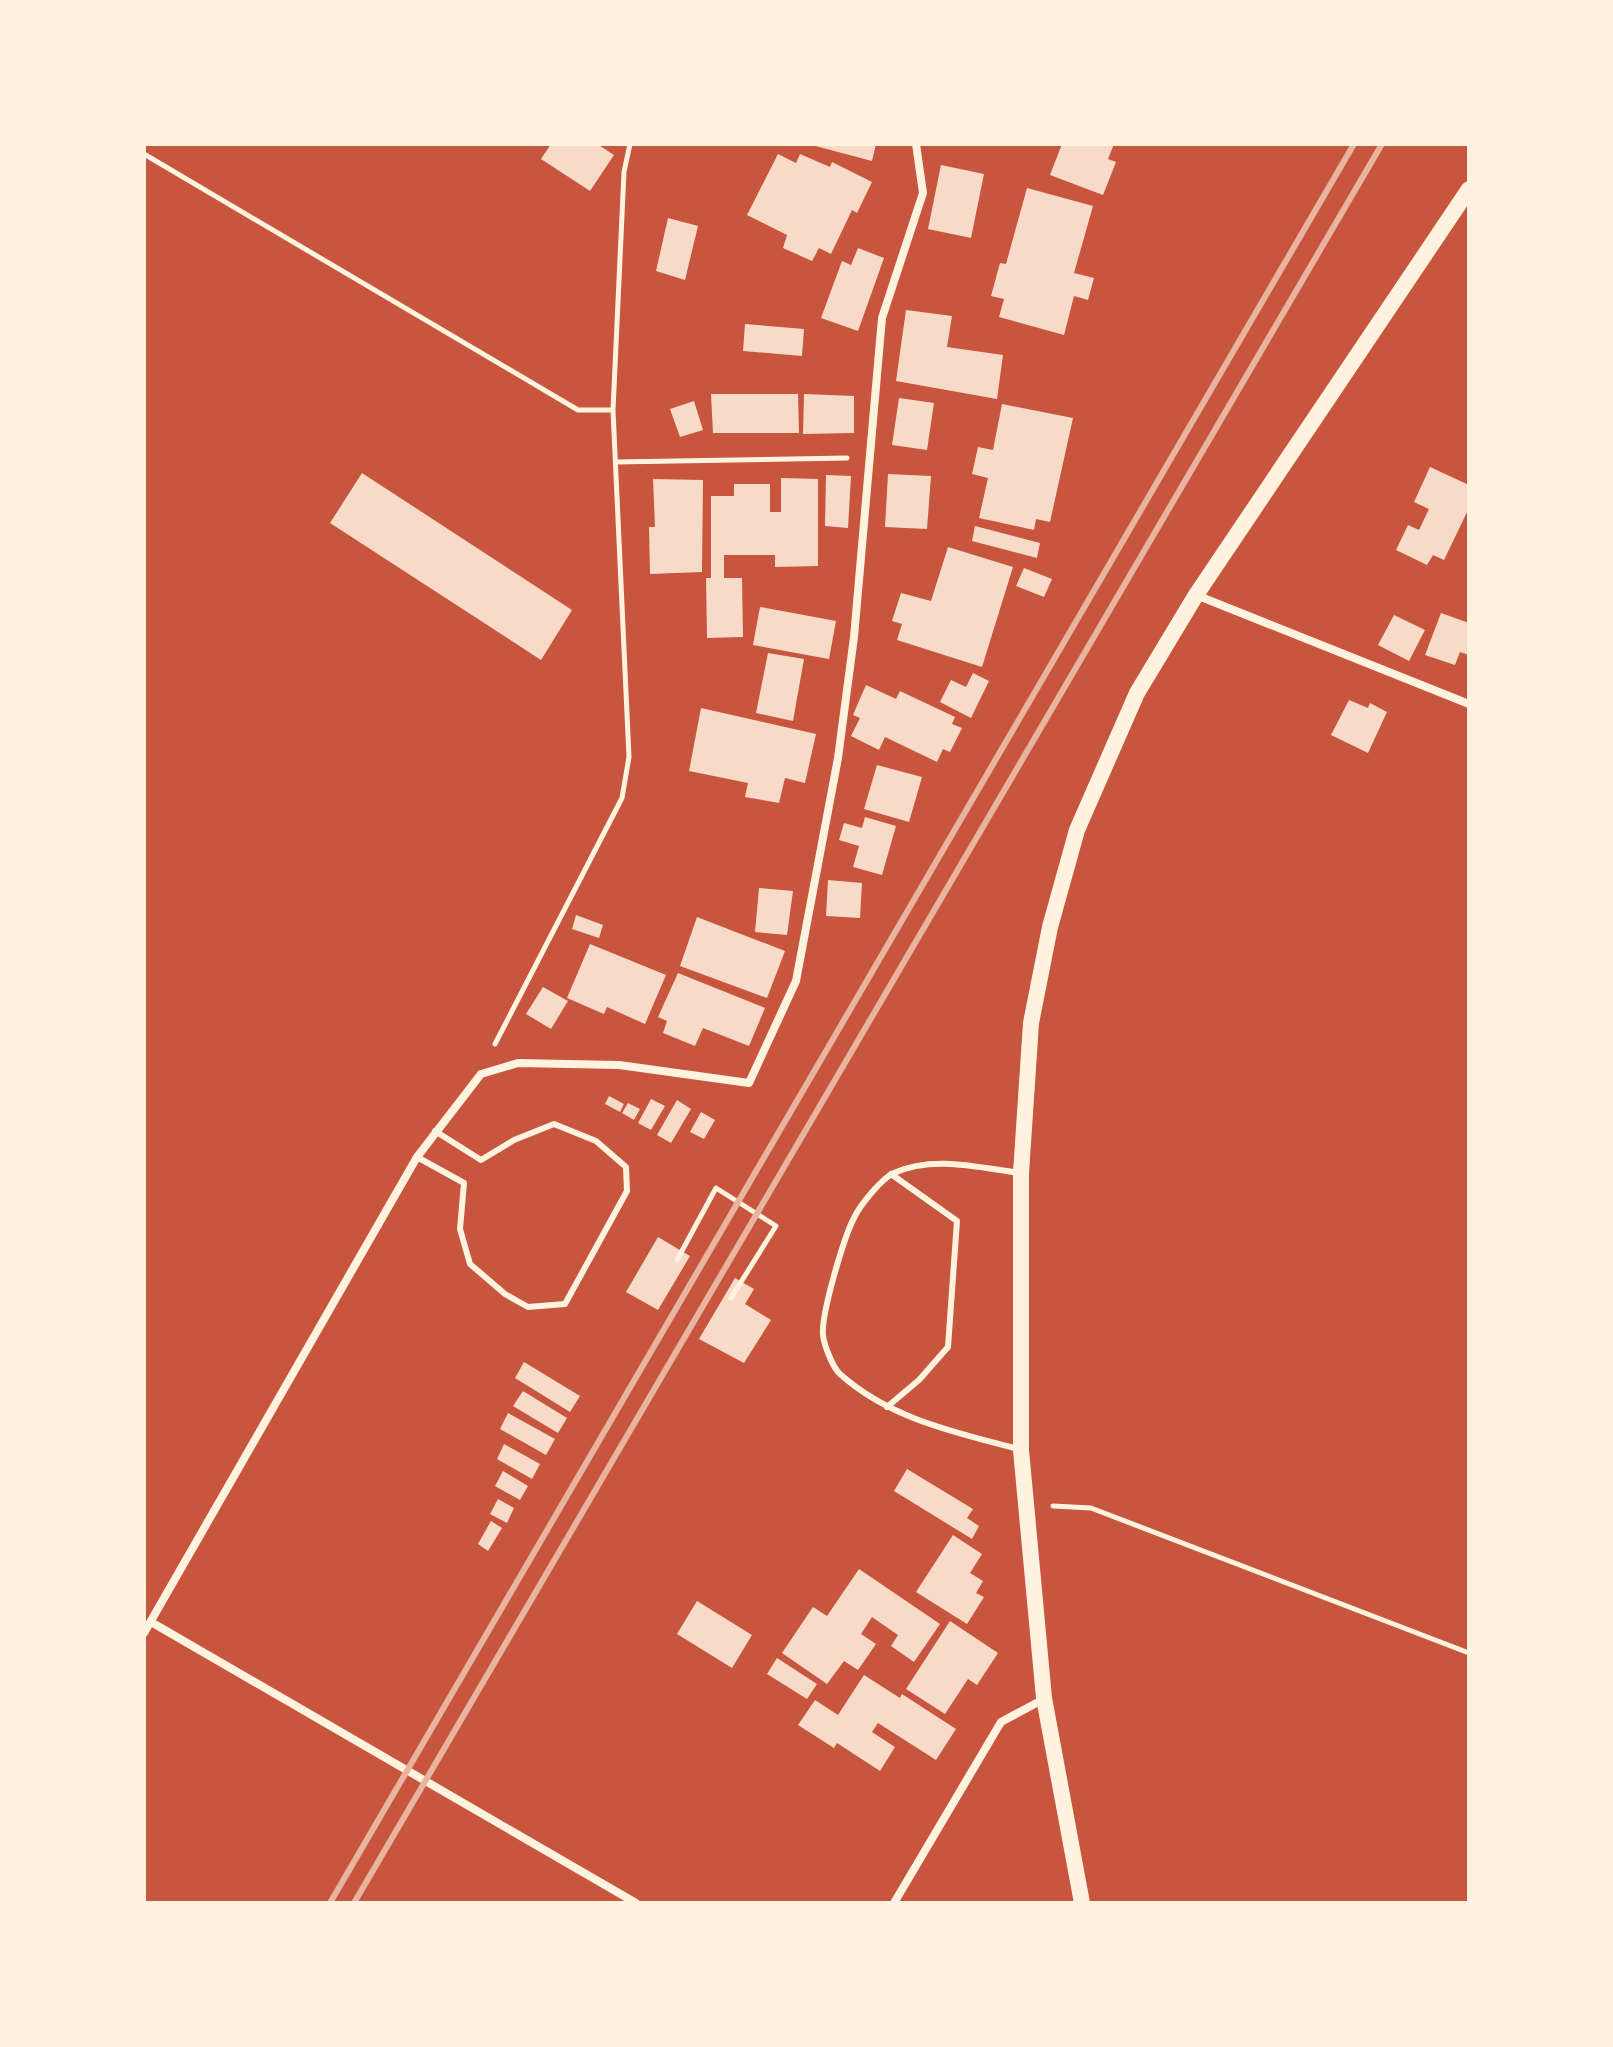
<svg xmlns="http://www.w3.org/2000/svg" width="1613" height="2047" viewBox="0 0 1613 2047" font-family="Cabin,sans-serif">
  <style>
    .building { fill: #f7dbc8 }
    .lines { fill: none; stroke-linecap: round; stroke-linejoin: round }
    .path { stroke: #fff3e0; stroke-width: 5 }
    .service { stroke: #fff3e0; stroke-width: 6 }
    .minor { stroke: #fff3e0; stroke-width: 8 }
    .secondary { stroke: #fff3e0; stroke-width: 16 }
    .rail { stroke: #e9b49f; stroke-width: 6 }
  </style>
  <rect width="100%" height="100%" fill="#c8553d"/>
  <path class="building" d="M551,144H597L614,155L590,191L541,159Z
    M808,144H876L872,161Z
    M1062,144H1114L1108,159L1116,162L1103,195L1050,175Z
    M778,154L796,163L800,154L830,167L832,162L872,182L857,213L852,210L831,254L819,248L812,261L783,248L787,235L747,215Z
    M941,165L984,174L971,238L928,229Z
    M1027,188L1093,206L1074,273L1094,278L1088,300L1074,296L1064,335L999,317L1004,299L991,296L1000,263L1006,264Z
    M668,218L698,226L685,280L656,271Z
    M858,248L884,258L858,331L821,318L842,261L851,265Z
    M906,310L952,316L947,347L1003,355L997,399L896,381Z
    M745,324L804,329L802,356L743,351Z
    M711,394H798L799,433H713Z
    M804,394L854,396V433L803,434Z
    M899,398L934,403L927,450L892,445Z
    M694,401L703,430L680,437L670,409Z
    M1002,404L1073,418L1050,522L1036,519L1034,530L979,518L988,478L972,474L978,447L993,450Z
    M1430,467L1469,485V508L1444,560L1433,555L1427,565L1396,550L1408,525L1419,530L1429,509L1414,502Z
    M362,473L572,610L541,660L330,523Z
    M888,474L931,476L927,529L885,527Z
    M826,475L851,476L848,528L825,526Z
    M781,478L818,479V566L775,567V555H724V578H742L743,637L707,638L706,578H711V496H734V484H770V512H781Z
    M653,479L703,480L702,572L650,574L649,527H655Z
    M975,526L1040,543L1037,558L972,541Z
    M948,547L1013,567L982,667L897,640L902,624L892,621L901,593L931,601Z
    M1024,568L1052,579L1044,597L1016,586Z
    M760,607L836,621L829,659L753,645Z
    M1441,613L1469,623V655L1460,652L1455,665L1425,655Z
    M1394,615L1425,630L1409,661L1378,645Z
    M768,653L804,659L793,721L756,713Z
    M973,673L989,681L971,718L940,702L951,680L966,687Z
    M866,685L896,699L900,691L955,717L952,724L962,728L950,752L943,749L937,762L885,737L879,750L851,736L860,718L853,715Z
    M1349,700L1368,708L1370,703L1387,712L1368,753L1331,735Z
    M701,708L816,734L805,783L785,778L779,803L745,797L748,783L689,771Z
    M877,765L922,777L909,822L864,809Z
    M865,817L896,826L882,875L853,867L859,846L839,840L844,823L862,828Z
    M828,880L862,883L860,918L826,916Z
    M759,888L793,891L787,935L755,932Z
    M576,915L603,925L599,938L572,929Z
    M697,917L785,951L767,998L680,966Z
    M590,944L666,975L645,1024L607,1007L604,1014L567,998Z
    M678,973L765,1008L749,1046L703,1028L695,1046L663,1033L667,1021L658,1017Z
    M543,987L568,1001L551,1029L526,1014Z
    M609,1096L624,1104L620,1112L605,1104Z
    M651,1099L665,1106L651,1130L638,1123Z
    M677,1100L691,1109L671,1143L657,1135Z
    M628,1103L640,1109L634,1120L622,1113Z
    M701,1112L715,1120L704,1139L690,1132Z
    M658,1237L690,1256L658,1310L626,1292Z
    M735,1278L754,1289L745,1304L771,1320L744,1363L699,1339Z
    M524,1362L580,1396L570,1412L515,1378Z
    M523,1391L567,1418L558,1433L513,1406Z
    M508,1413L555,1439L546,1455L500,1429Z
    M504,1444L540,1464L532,1479L497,1459Z
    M907,1469L973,1509L967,1518L979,1526L972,1539L894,1491Z
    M503,1471L528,1486L520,1500L495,1486Z
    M498,1499L514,1508L507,1523L490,1514Z
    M491,1521L502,1528L488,1551L478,1544Z
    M953,1535L982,1554L970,1573L983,1581L976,1593L984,1597L967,1624L916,1592Z
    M859,1569L940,1624L914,1662L891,1646L898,1635L872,1617L861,1634L876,1644L858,1670L844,1661L827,1684L782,1653L813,1607L827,1616Z
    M697,1601L752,1635L732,1668L677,1634Z
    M950,1621L998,1653L977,1685L968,1679L945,1714L906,1689Z
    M777,1658L817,1684L807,1699L767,1674Z
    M864,1675L900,1698L902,1694L956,1729L936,1760L878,1723L872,1732L895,1747L880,1771L837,1743L834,1748L798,1725L815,1700L838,1715Z"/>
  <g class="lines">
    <path class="path" d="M144,154L578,410H613
      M616,462L847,458
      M495,1044L622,798L629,757L613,410L624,172L630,144
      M677,1260L716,1188L776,1226L731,1298
      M1053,1506L1091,1508L1469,1653"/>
    <path class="service" d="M417,1157L464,1183L460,1229L470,1264L505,1294L528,1307L565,1304L627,1191L626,1167L596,1141L554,1124L514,1140L481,1160L435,1131
      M887,1407L919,1380L948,1347L957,1221L891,1174
      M1018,1449C955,1432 890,1419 840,1374C833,1368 824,1345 823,1335C821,1314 844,1237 854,1218C860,1205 882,1178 894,1173C933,1155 980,1168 1020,1173"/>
    <path class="minor" d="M1196,595L1469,704
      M151,1622L636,1903
      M144,1633L417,1157L481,1074L518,1063L619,1065L749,1083L796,981L838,758L854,637L882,318L923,193L916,144
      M894,1903L1001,1722L1044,1699"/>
    <path class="secondary" d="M1082,1903L1044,1698L1021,1450V1173L1031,1023L1050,927L1077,830L1137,693L1196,595L1469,189"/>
    <path class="rail" d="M330,1903L1354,144
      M354,1903L1382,144"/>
  </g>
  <rect width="1613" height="2047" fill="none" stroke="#fff3e0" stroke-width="292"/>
</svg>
